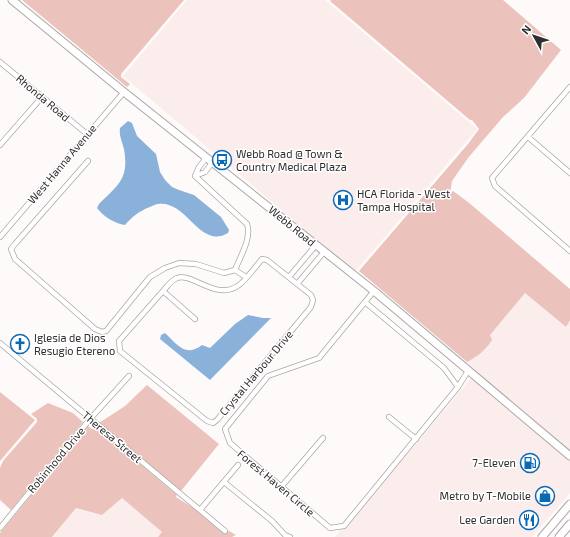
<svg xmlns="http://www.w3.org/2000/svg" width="570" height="537" viewBox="0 0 570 537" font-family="'Exo 2',sans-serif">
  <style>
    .built { fill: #faedeb }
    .green { fill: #ebc3bc }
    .water { fill: #8ab1da }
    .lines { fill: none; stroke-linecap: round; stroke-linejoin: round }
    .street-casing { stroke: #aba7a6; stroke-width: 6 }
    .secondary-casing { stroke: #aba7a6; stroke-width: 9 }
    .primary-casing { stroke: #aba7a6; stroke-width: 9 }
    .street { stroke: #fff; stroke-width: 4.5 }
    .secondary { stroke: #fff; stroke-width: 7 }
    .primary { stroke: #fff; stroke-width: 7 }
    .labels { text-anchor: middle; stroke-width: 3; stroke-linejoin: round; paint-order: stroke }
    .street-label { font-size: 11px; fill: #2f2d2d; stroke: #fff }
    .poi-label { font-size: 11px; fill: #2f2d2d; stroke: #fff; text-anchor: start }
  </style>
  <rect width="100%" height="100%" fill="#fefaf9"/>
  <path class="built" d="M187,0H325L477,129L355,272L123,76Z
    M525,293L565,327L570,320V453L475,373L476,371L467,362L476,357L488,347L490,335Z
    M472,377L570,460V493L532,537H335L388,467L395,461L405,457Z
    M122,498L162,532L158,537H53L76,508L102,515Z"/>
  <path class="green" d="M22,0H184L121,74V77L130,84L127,87Z
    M331,0H503L561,50L524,98L503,117L468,158L452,181L450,193L453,191L468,202L570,289V320L566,327L525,293L490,335L492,340C486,350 477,357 467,362L359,271L468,144L479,129L472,120H470L330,1Z
    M147,385L219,444L181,491L99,423L125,406Z
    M0,392L35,420L0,461Z
    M48,403L73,413L83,422L11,510L0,500V468L3,461L37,422V419L31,414Z
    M88,426L92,429L95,426L177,495L176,497L195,509L225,534L229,531L236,535L232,537H158L162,532L122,498L102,515L76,508L52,537H0V533Z"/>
  <path class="water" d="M128,121L132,123L137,136L156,154L160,172L165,180L172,187L179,190L194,195L221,217L229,230L228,233C200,250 187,200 158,204C156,204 152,206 150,207C139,211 132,217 125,225C115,224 103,216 97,208L99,204C119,184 129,179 124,149C122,141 119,136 120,128Z
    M248,315L263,318H271L210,380L160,339L161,335L165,333C177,344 185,358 202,345L210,348L235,324Z"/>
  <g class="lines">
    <g class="street-casing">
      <path id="street" d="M0,62L87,134
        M570,87L492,178L495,186L570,251
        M528,137L570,173
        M0,145L42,97
        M88,161L15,244L11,249L15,259L95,329L102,332L106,331L150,277L165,268L179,263L196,264L224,273L235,270L246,277
        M195,176L247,224C252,238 240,257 235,270
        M195,176L205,172L212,163
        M195,176L199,167L206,158
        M0,237L124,92
        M289,277L316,245
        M297,284L324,252
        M163,291C167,287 171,280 177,278C192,272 217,302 239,285C245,281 256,266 262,259L267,260L311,295L313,300L311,307L217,420L213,423L207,421L120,351L119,341L163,291L195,319
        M374,291L319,358L268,376L225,429L230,443L330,528L344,526L458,387L468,371
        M365,302L444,368L458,387
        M0,343L225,531
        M389,417L416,439
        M224,482L272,521L285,535L290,537
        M281,487L323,438
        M200,510L238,465
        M0,528L90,419L129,376"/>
    </g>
    <g class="secondary-casing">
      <path id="secondary" d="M12,0L124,92L374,291L570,456"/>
    </g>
    <g class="primary-casing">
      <path id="primary" d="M542,537L570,504
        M559,537L570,524"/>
    </g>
    <use href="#street" class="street"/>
    <use href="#secondary" class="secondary"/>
    <use href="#primary" class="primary"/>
  </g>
  <defs>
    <g id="bus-ring" transform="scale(1)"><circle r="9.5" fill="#fff" stroke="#0869b6" stroke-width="1.5"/><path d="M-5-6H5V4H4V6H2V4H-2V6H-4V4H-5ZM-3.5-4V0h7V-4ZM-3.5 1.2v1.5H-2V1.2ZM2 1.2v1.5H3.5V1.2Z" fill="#0869b6"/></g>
    <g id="hospital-ring" transform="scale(1)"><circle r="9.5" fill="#fff" stroke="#0869b6" stroke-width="1.5"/><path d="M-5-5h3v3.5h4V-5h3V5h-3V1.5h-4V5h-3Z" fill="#0869b6"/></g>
    <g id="church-ring" transform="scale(1)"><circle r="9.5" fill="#fff" stroke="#0869b6" stroke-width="1.5"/><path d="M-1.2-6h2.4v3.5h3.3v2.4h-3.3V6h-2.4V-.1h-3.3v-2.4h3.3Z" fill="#0869b6"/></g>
    <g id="fuel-ring" transform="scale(1)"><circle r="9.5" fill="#fff" stroke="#0869b6" stroke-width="1.5"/><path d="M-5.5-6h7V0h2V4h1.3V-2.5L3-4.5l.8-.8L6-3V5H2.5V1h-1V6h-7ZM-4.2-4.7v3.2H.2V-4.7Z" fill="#0869b6"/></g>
    <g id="shop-ring" transform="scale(1)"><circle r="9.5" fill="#fff" stroke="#0869b6" stroke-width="1.5"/><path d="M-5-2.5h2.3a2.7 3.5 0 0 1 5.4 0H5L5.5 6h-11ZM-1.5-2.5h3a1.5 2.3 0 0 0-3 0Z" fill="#0869b6"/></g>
    <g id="restaurant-ring" transform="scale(1)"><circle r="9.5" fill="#fff" stroke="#0869b6" stroke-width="1.5"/><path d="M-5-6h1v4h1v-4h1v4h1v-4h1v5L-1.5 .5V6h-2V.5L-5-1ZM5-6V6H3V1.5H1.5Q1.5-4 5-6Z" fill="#0869b6"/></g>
  </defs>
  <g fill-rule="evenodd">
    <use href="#bus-ring" x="222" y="160"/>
    <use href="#hospital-ring" x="343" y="200"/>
    <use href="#church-ring" x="20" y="344"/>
    <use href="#fuel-ring" x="530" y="463"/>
    <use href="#shop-ring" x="545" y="496"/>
    <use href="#restaurant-ring" x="529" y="520"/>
  </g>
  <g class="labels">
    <g class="street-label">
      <text transform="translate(43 98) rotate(40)" y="4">Rhonda Road</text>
      <text transform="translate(62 164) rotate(-50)" y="4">West Hanna Avenue</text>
      <text transform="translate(292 226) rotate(39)" y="4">Webb Road</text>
      <text transform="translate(256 373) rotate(-50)" y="4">Crystal Harbour Drive</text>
      <text transform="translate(112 437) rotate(40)" y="4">Theresa Street</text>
      <text transform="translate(56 460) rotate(-50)" y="4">Robinhood Drive</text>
      <text transform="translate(276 483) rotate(40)" y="4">Forest Haven Circle</text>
    </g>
    <g class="poi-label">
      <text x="236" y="158">Webb Road @ Town &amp;<tspan x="236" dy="13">Country Medical Plaza</tspan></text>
      <text x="357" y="198">HCA Florida - West<tspan x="357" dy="13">Tampa Hospital</tspan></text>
      <text x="34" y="342">Iglesia de Dios<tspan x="34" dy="13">Resugio Etereno</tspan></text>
      <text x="516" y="467" text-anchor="end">7-Eleven</text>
      <text x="531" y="500" text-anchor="end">Metro by T-Mobile</text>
      <text x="515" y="524" text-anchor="end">Lee Garden</text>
    </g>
  </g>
  <g transform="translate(534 36) rotate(310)" stroke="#ffffff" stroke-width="3" paint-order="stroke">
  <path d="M0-3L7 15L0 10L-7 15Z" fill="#2f2d2d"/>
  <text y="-6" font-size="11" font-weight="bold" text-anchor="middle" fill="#2f2d2d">N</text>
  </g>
</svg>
